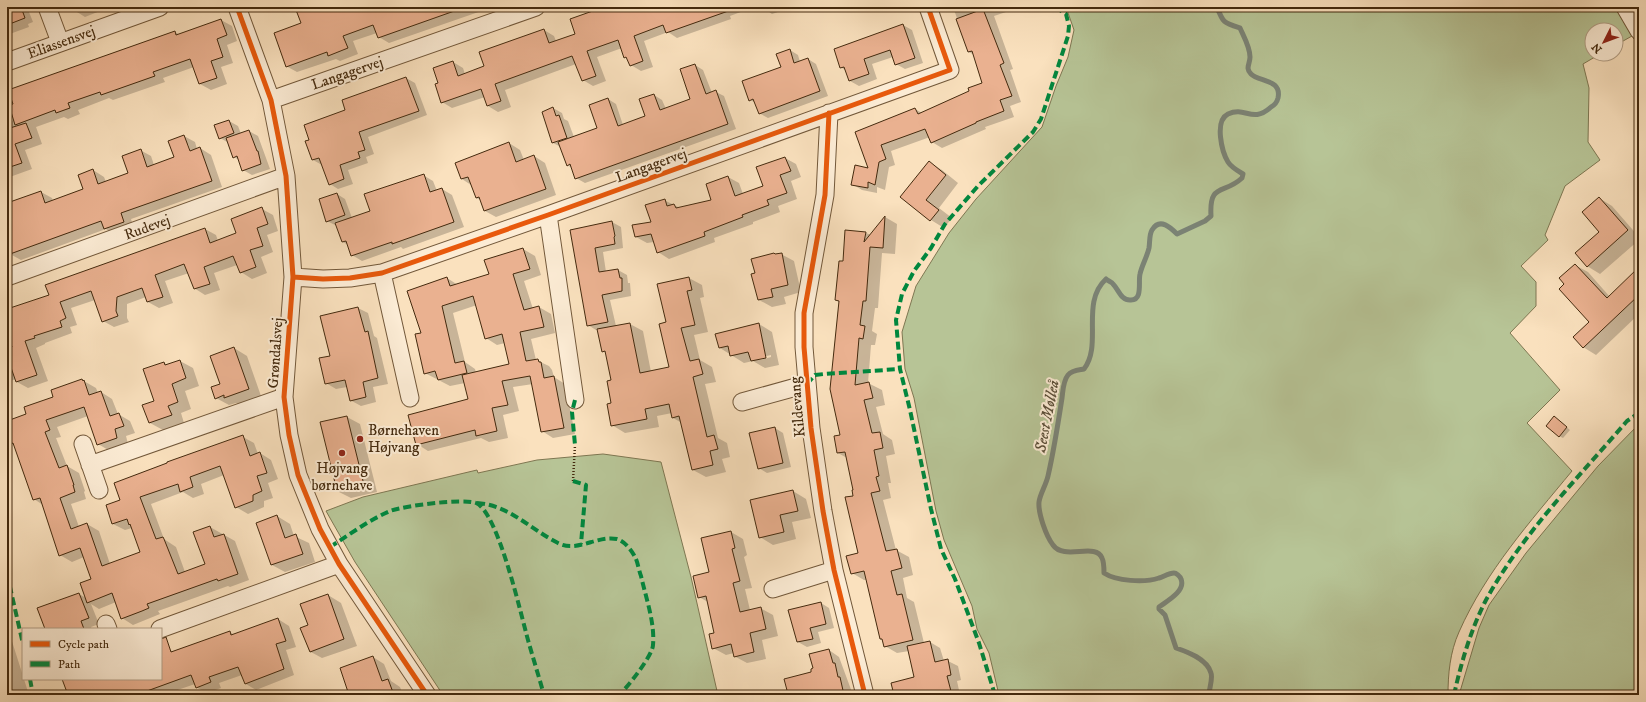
<svg xmlns="http://www.w3.org/2000/svg" width="1646" height="702" viewBox="0 0 1646 702" font-family="'IM FELL DW Pica',serif">
  <style>
    .green { fill: #b7c496; stroke: #7e7752 }
    .shadow { fill: #0003; fill-rule: evenodd }
    .lines { fill: none; stroke-linecap: round; stroke-linejoin: round }
    .stream { stroke: #7b8274; stroke-width: 5 }
    .building { fill: #eab190; stroke: #442a0e }
    .minor-casing { stroke: #72583a; stroke-width: 19 }
    .path { stroke: #442a0e; stroke-width: 2.5; stroke-dasharray: 1 2; stroke-linecap: butt }
    .minor { stroke: #fcecd5; stroke-width: 17 }
    .quiet { stroke: #00873e; stroke-width: 4; stroke-dasharray: 8 4; stroke-linecap: butt }
    .cycleway-casing { stroke: #fcecd5; stroke-width: 8 }
    .cycleway { stroke: #e8590c; stroke-width: 5 }
    .poi-dot { fill: #8f2418; stroke: #fcecd5; stroke-width: 1.5 }
    .labels { text-anchor: middle; stroke-width: 4; stroke-linejoin: round; paint-order: stroke }
    .street-label { font-size: 15px; fill: #442a0e; stroke: #fcecd5 }
    .poi-label { font-size: 15px; fill: #442a0e; stroke: #fcecd5; text-anchor: start }
    .water-label { font-size: 16px; font-style: italic; fill: #5b4e38; stroke: #fcecd5 }
  </style>
  <rect width="100%" height="100%" fill="#fae1be"/>
  <filter id="stains"><feTurbulence type="fractalNoise" baseFrequency=".005" numOctaves="4"/><feColorMatrix values="0 0 0 0 .2 0 0 0 0 .09 0 0 0 0 .02 0 0 0 .5 -.17"/></filter>
  <radialGradient id="worn" r=".72"><stop offset=".6" stop-color="#630" stop-opacity="0"/><stop offset="1" stop-color="#630" stop-opacity=".3"/></radialGradient>
  <path class="green" d="M1066,7H1615L1632,36L1616,45V30H1592V54H1600L1583,64L1589,88L1588,142L1600,160L1565,186L1545,235L1548,240L1521,266L1536,282V306L1510,333L1560,390L1527,423L1572,471C1530,522 1486,571 1459,632C1450,652 1448,674 1448,695H999L989,653L977,629L972,606L944,540L936,511L914,398L905,369L902,332L916,286L949,233L976,199L1042,127L1056,86L1068,57L1074,30Z
    M1639,424V454L1637,458L1639,460V695H1459L1479,628L1489,605L1526,553L1598,466Z
    M603,454L661,462L691,577L717,691L709,693L710,695H443L355,562L326,511L363,497L477,470L478,473L537,460Z"/>
  <path class="shadow" d="M7,7H27L33,22L28,24L29,27L7,35Z
    M75,7H104L105,9L85,17L77,12Z
    M306,7H493L389,43L379,37L377,33L353,41L358,54L340,61L336,59L297,72L286,66L303,24Z
    M608,7H754L730,16L731,19L677,38L668,32L644,41L653,67L641,71L631,65L629,59L625,57L622,48L597,57L606,81L593,86L583,80L576,64L505,90L511,107L498,112L488,106L485,97L452,108L442,102L440,83L453,62L463,68L465,74L486,67L544,30L554,36L556,41L577,34Z
    M762,7H786L787,9L772,14Z
    M953,7H1004L1006,12L994,16L1013,69L1010,70L1021,102L1010,106L1014,117L985,127L986,129L942,148L932,142L930,137L891,151L895,165L889,167L885,190L877,187V193L862,190L852,184L870,169L857,133L915,109L922,113L971,92L984,83L974,55L969,52Z
    M221,20L232,26L237,41L227,45L233,63L221,67L227,84L211,90L200,84L194,67L163,78L165,82L113,100L109,98L78,110L80,114L68,119L64,117L36,127L42,144L25,150L32,169L7,178V122L15,120L175,32L180,35Z
    M903,25L912,30L923,63L905,69L896,64L893,57L872,64L877,79L859,86L850,81L846,71L841,67Z
    M790,50L798,55L800,62L808,59L816,64L828,96L768,118L759,113L756,103L750,100L782,68Z
    M695,65L703,70L712,93L716,92L724,96L736,129L585,183L576,178L572,168L567,165L561,147L553,143V108L562,113L564,119L568,121L574,137L599,128L608,99L616,104L623,125L646,116L654,95L662,100L666,109L692,100Z
    M406,78L415,83L427,115L368,137L374,154L366,157L368,163L348,170L353,184L338,189L330,184L322,165L313,160L310,140L346,111Z
    M229,121L238,126L241,134L249,131L258,136L270,169L252,175L243,170L239,160L234,157L229,143L220,138Z
    M184,136L195,142L197,149L200,148L211,155L222,187L131,219L134,228L115,235L106,229L21,260L10,254L7,244V204L41,192L52,198L53,201L84,190L93,170L104,177L106,182L129,173L140,150L151,156L154,165L175,157ZM186,144H188L192,155L191,156Z
    M509,143L520,150L524,160L534,156L545,163L556,195L496,217L485,211L481,200L476,198L471,185L462,179Z
    M785,158L796,164L801,177L791,181L797,199L778,206L780,212L753,222V224L714,238L715,242L669,259L658,252L654,242L647,243L636,237L653,222L664,200L680,208L713,201L728,177L739,183L743,194L764,186Z
    M929,162L942,170L958,183L939,208L952,218L944,228L931,220L902,197Z
    M423,175L433,181L437,191L442,189L452,195L464,227L403,249L401,247L362,261L352,255L348,245L343,242L337,226L327,221L337,194L345,199L352,218L371,211Z
    M1599,198L1612,206L1639,237V240L1600,274L1587,266L1601,232Z
    M262,209L273,215L278,231L267,235L273,252L261,257L267,273L252,279L241,272L237,265L214,273L220,290L205,295L194,288L189,273L165,281L173,303L159,308L148,302L146,297L127,304V318L129,322L114,327L103,321L95,300L71,308L77,325L70,327L72,333L45,343V344L36,348L48,381L28,388L17,382L16,379L7,382V311L50,296L205,229L216,235L218,241L238,234Z
    M885,217L897,224L895,254L882,253L878,308H875L872,331L877,334L875,345H871L868,383L882,390L885,405L876,407L883,434L892,440L895,454L886,456L891,483H888L891,498L883,500L896,550L909,557L913,575L903,578L907,598L914,602L924,643L930,642L940,648L944,661H948L958,666L961,680L957,681L960,695H906L915,678L909,651L897,653L885,646L884,640L881,639L868,580H864L852,573L859,554L855,491L847,458L838,453L841,435L840,302L836,300L844,262L846,231L866,233L871,235Z
    M612,222L621,227L623,248L603,252L606,272L618,270L627,275L628,283H630L631,296L610,300L616,326L630,324L643,331L651,372L671,367L667,323L689,278L702,285L704,297L700,298L708,332L694,335L700,360L712,367L716,382L705,384L718,438L727,443L730,457L722,459L726,472L706,477L693,470L682,423L673,418L672,413L657,416L659,427L625,433L612,425V381L607,354L603,351L599,329L596,330L588,325L571,231Z
    M523,249L535,256L541,275L524,281L533,309L539,307L551,314L555,333L531,339L536,360L549,366L552,370L554,377L565,384L575,434L553,438L542,431L533,384L513,387L519,411L503,415L508,438L489,442L481,438L428,451L417,444L469,400L465,383L450,386L425,373L422,334L447,278L458,285L490,275ZM477,305L486,338L497,345L505,343L510,364L476,373L475,369L465,362L453,313Z
    M781,254L794,261L801,292L784,297L786,304L772,307L759,300L756,274Z
    M1575,265L1588,272L1610,297L1639,269V314L1596,355L1583,347L1591,322L1566,285Z
    M358,308L368,313L374,336L377,338L388,384L373,387L376,402L361,406L350,400L347,387L336,389L326,383L331,357Z
    M759,324L772,332L779,365L765,368L753,361L744,363L720,348ZM771,355V357L760,360L758,358Z
    M234,348L247,356L261,396L238,404L236,403L229,405L216,398Z
    M180,361L193,368L199,386L185,391L191,409L181,413L184,423L163,430L150,423L164,363L168,365Z
    M82,380L96,388L98,393L101,392L112,399L118,414L130,421L135,433L126,436L128,444L110,451L98,444L88,416L57,427L61,437L56,438L67,466L79,473L85,491L84,492L86,499L71,504L79,527L87,524L99,531L110,564L141,553L132,528L125,530L113,524L107,506L122,500L243,437L254,443L258,454L260,453L271,460L278,479L268,483L273,498L264,501V507L248,514L236,507L224,475L201,484L204,494L193,498L183,492L151,504L164,539L176,547L185,572L206,565L210,527L235,541L249,580L230,587L228,586L158,611L160,614L133,625L122,618L116,602L99,609L91,604L99,624L91,627L92,629H46L79,594L86,598L92,580L84,557L72,562L60,555L43,505L34,499L15,446L11,443L7,432V422L28,415Z
    M347,417L360,424L377,492L351,498L337,491L321,423Z
    M1558,420L1570,430L1563,438L1559,436Z
    M775,428L783,433L791,467L767,473L759,468Z
    M793,491L806,499L811,518L792,522L796,539L773,545L760,537Z
    M277,516L290,524L294,536L309,543L315,562L285,572L272,565L257,523Z
    M731,532L743,539L747,555L744,557L752,588L745,589L750,610L760,608L773,615L778,636L762,640L766,659L747,663L734,656V653L726,655L713,648L715,634L708,602L699,597Z
    M328,595L341,603L357,646L322,658L309,651L301,628L309,626Z
    M821,603L829,608L834,628L818,632L821,643L807,647L798,642Z
    M278,619L289,626L296,647L286,650L294,675L256,690L246,684L242,675L219,683L221,688L207,693L196,687L195,684L163,695H75L63,679H161V653L170,650L174,652L230,632L234,635Z
    M7,633L10,635L29,695H7Z
    M829,650L839,657L853,695H791L789,694L813,673Z
    M373,657L384,664L391,681L400,687L403,695H341L350,692Z"/>
  <g class="lines">
    <path class="stream" d="M1209,695C1209,689 1213,679 1211,673C1207,659 1188,652 1176,648L1165,615L1159,609V607C1167,601 1186,591 1181,579C1180,576 1176,573 1174,573C1169,573 1163,577 1159,578C1144,583 1116,581 1104,573C1104,568 1104,562 1102,558C1096,542 1064,561 1053,545C1046,536 1038,513 1039,502C1040,494 1046,485 1048,476C1054,450 1058,424 1062,398C1063,391 1063,381 1068,375C1072,370 1079,370 1084,369C1103,344 1080,303 1106,279C1108,281 1112,282 1113,284C1119,290 1121,301 1131,300C1143,300 1138,282 1140,274C1142,265 1147,257 1149,248C1150,242 1149,235 1152,230C1160,217 1171,228 1177,234L1205,221L1211,216C1209,182 1224,195 1242,178L1243,174C1238,171 1231,167 1228,162C1222,152 1214,121 1228,114C1246,106 1252,124 1271,107C1275,105 1277,102 1278,98C1282,79 1259,82 1251,74C1245,68 1250,64 1250,57C1250,47 1244,37 1240,28C1224,23 1223,23 1217,7"/>
  </g>
  <path class="building" d="M7,7H21L25,18L7,25Z
    M304,7H460V9L378,38L373,25L343,36L348,48L328,56L327,52L286,67L274,33L301,23L296,10Z
    M604,7H734V9L666,33L663,25L634,36L643,61L630,66L626,57L624,58L618,40L587,51L596,76L582,81L572,56L495,84L501,101L487,106L481,89L441,103L435,84L438,83L433,68L453,61L458,76L484,66L479,52L544,29L549,43L575,34L570,19Z
    M983,9L1004,63L1000,65L1012,96L1000,100L1004,111L976,122V123L931,143L925,129L881,145L886,159L879,162L875,185L868,182V188L851,185L855,165L868,168L855,132L915,108L918,114L969,91L968,88L982,83L972,51L968,52L956,19Z
    M221,19L227,35L217,39L223,57L211,61L217,78L199,84L190,59L153,72L155,76L101,95L100,92L68,103L70,108L56,113L55,110L15,125L9,105L13,104L8,90L175,31L176,35Z
    M903,24L915,58L895,65L890,50L864,59L869,74L849,81L844,67L840,68L834,49Z
    M790,49L794,63L808,58L820,91L759,114L753,99L749,101L742,81L781,67L776,54Z
    M695,64L706,94L716,90L728,124L575,179L570,164L567,166L558,142L597,128L589,105L608,98L618,126L645,116L639,99L654,94L660,110L690,99L680,69Z
    M406,77L419,111L359,132L365,150L358,152L360,158L340,165L344,179L329,185L319,158L312,160L305,141L309,140L304,125L345,110L342,100Z
    M553,107L556,116L559,115L567,138L552,143L542,112Z
    M229,120L234,133L219,139L214,125Z
    M26,123L32,138L15,144L22,163L7,168V126H9L10,130V128Z
    M249,130L257,151H258L261,164L242,171L237,156L233,158L226,138Z
    M184,135L190,151L200,147L212,181L121,213L124,222L104,229L101,221L10,254L7,247V203L41,191L45,203L83,189L78,175L93,169L98,184L128,173L122,156L141,149L147,167L174,157L168,141Z
    M509,142L516,162L534,155L546,189L484,211L479,197L476,198L468,177L461,179L455,163Z
    M785,157L791,171L780,175L787,193L767,200L769,205L742,215L743,217L704,232L705,236L657,253L651,234L635,237L632,225L651,222L645,205L665,199L667,206L674,204L676,208L711,200L706,184L728,176L735,196L763,186L756,167Z
    M929,161L946,175L926,200L939,210L930,221L900,197Z
    M424,174L430,192L442,188L454,222L392,244V242L351,256L346,241L342,242L335,223L370,211L364,194Z
    M337,193L345,215L326,222L319,199Z
    M1599,197L1628,230L1587,267L1575,253L1599,232L1582,212Z
    M262,207L268,224L257,228L263,246L250,250L256,267L240,273L233,256L204,267L210,284L194,289L184,264L155,275L163,297L147,302L142,288L117,297L116,311L118,316L102,322L91,291L60,302L66,318L60,321L62,327L34,336L35,338L25,341L37,375L16,382L7,356V349L12,347L7,334V309L49,295L45,285L205,228L210,243L236,233L231,219Z
    M885,216L883,248L870,247L866,301H863L860,325L865,326L863,339L859,338L855,385L869,382L873,398L864,400L872,433L880,432L883,448L874,450L879,476L876,477L880,491L871,493L886,551L897,549L902,568L891,571L897,595L902,594L913,640L884,647L882,639H880L864,571L851,574L846,556L858,553L845,497L853,496L852,490H853L845,452L837,453L834,436L840,435L830,389L839,301L835,300L839,261H843L845,230L866,232L864,242Z
    M612,221L615,236L614,237L615,244L595,248L599,272L618,269L620,278H622V291L602,295L608,322L587,326L570,230Z
    M523,248L530,269L513,274L524,310L539,306L544,327L520,332L526,361L538,359L539,362H541L544,378L554,376L564,428L541,432L530,376L502,381L508,405L492,408L497,431L476,436L475,430L416,445L408,415L468,399L462,375L509,364L502,334L485,339L473,296L442,306L455,363L464,361L467,373L438,380L435,371L424,374L415,334L421,333L407,291L447,277L450,286L489,274L484,260Z
    M774,253L775,254L782,253L788,285L771,289L773,297L758,300L751,274L755,273L751,259Z
    M1575,264L1607,298L1639,267V295L1583,348L1573,337L1589,322L1559,289L1564,284L1559,278Z
    M689,277L692,290L687,291L695,325L681,328L690,361L699,359L703,374L693,377L707,437L714,435L718,449L710,451L713,465L692,470L679,416L672,418L669,404L645,409L647,419L611,426L607,404L611,403L607,381L611,380L605,351L602,352L597,329L630,323L640,373L669,367L659,324L666,322L657,284Z
    M358,307L365,332L368,331L378,378L363,382L366,397L350,401L345,380L325,384L319,358L330,356L320,316Z
    M759,323L766,358L751,361L748,352L730,356L728,346L719,348L715,334Z
    M234,347L249,389L224,398V395L215,399L211,387L220,384L210,356Z
    M180,360L186,378L172,384L178,402L168,406L172,415L149,423L142,405L154,401L143,369L164,362L165,365Z
    M82,379L83,381L84,380L89,395L101,391L110,416L119,413L124,426L115,429L117,438L97,445L84,407L46,420L50,430L45,432L59,468L67,465L74,485H73L75,492L60,498L71,529L87,523L102,566L140,552L130,524L129,525L127,519L112,524L106,505L120,500L114,483L167,463V462L243,435L250,456L260,452L267,473L257,476L262,491L253,495V501L235,508L220,466L190,477L193,487L180,492L178,484L140,497L156,539L163,537L164,539L178,574L205,564L193,532L210,526L214,537L224,534L238,574L218,581L217,579L147,604L149,608L142,611L121,619L112,593L87,603L80,583L91,579L80,548L59,556L40,498L33,500L13,443L10,444L7,435V421L26,414L24,407L53,397L51,390Z
    M347,416L364,485L337,491L320,422Z
    M1554,416L1567,427L1559,437L1546,426Z
    M775,427L783,463L758,469L749,433Z
    M793,490L798,511L780,515L784,532L759,538L750,500Z
    M277,515L285,538L296,534L303,554L271,565L256,523Z
    M731,531L735,548L732,549L740,581L733,583L740,612L761,607L766,629L750,633L754,652L734,657L731,644L712,649L709,634L714,633L706,596L698,598L693,576L709,572L701,538Z
    M79,593L89,618L81,621L84,629H45L37,608Z
    M328,594L344,639L310,652L300,628L308,625L300,604Z
    M821,602L826,624L810,628L813,639L797,642L788,610Z
    M278,618L286,641L276,644L284,669L245,684L238,667L209,677L211,682L196,688L191,675L136,695H68L62,679H161V639L166,637L171,652L230,631L231,635Z
    M930,641L935,662L948,659L951,675L947,676L952,695H894L891,683L914,677L907,646Z
    M829,649L833,663H835L838,677H840L844,695H799V692L788,694L784,679L811,672V669L813,668L809,654Z
    M373,656L382,681L388,679L394,695H349L340,668Z"/>
  <g class="lines">
    <g class="minor-casing">
      <path id="minor" d="M47,7L60,42
        M237,7L271,100L286,176L293,277L284,397L289,435L298,475L320,529L339,564L427,695
        M1625,7L1639,31
        M7,62L160,7
        M271,100L536,7
        M829,113L825,195L804,313V347L811,428L823,511L834,570L865,695
        M548,215L575,400
        M382,273L410,398
        M7,277L286,176
        M293,277L323,279L350,278L382,273L548,215L950,70L928,7
        M742,402L807,384
        M83,444L99,490
        M90,465L284,397
        M773,589L834,570
        M106,624L108,629
        M160,629L339,564"/>
    </g>
    <path class="path" d="M573,481L575,445"/>
    <use href="#minor" class="minor"/>
    <path class="quiet" d="M807,384L815,375L824,374L900,369
      M575,400L572,412L575,445
      M573,481L586,485L581,544
      M477,503C509,505 530,529 558,543C577,553 597,535 617,539C625,541 633,552 636,559C638,564 639,571 641,576C646,598 655,623 653,645C653,655 627,688 619,695
      M330,547C349,535 369,520 390,511C403,506 463,498 476,503C498,512 521,615 528,640C533,658 539,677 544,695
      M7,574L23,644
      M30,679L33,695
      M995,695L979,643L955,579L941,549L931,509L910,410L900,369L896,320L902,294L914,271L931,248L945,224L978,186L1033,132L1041,119L1068,36L1069,26L1066,14L1055,7
      M1454,695C1461,663 1471,629 1486,600C1522,534 1578,478 1627,421L1639,413"/>
    <g class="cycleway-casing">
      <path id="cycleway" d="M237,7L271,100L286,176L293,277L284,397L289,435L298,475L320,529L339,564L427,695
        M829,113L825,195L804,313V347L811,428L823,511L834,570L865,695
        M293,277L323,279L350,278L382,273L548,215L950,70L928,7"/>
    </g>
    <use href="#cycleway" class="cycleway"/>
  </g>
  <g class="poi-dot">
    <circle cx="360" cy="439" r="4"/>
    <circle cx="342" cy="453" r="4"/>
  </g>
  <g class="labels">
    <g class="street-label">
      <text transform="translate(61 42) rotate(-20)" y="5">Eliassensvej</text>
      <text transform="translate(347 73) rotate(-19)" y="5">Langagervej</text>
      <text transform="translate(651 165) rotate(-20)" y="5">Langagervej</text>
      <text transform="translate(147 227) rotate(-20)" y="5">Rudevej</text>
      <text transform="translate(275 353) rotate(-86)" y="5">Grøndalsvej</text>
      <text transform="translate(797 407) rotate(-95)" y="5">Kildevang</text>
    </g>
    <g class="poi-label">
      <text x="368" y="435">Børnehaven<tspan x="368" dy="17">Højvang</tspan></text>
      <text x="342" y="473" text-anchor="middle">Højvang<tspan x="342" dy="17">børnehave</tspan></text>
    </g>
    <g class="water-label">
      <text transform="translate(1046 416) rotate(-79)" y="6">Seest Mølleå</text>
    </g>
  </g>
  <rect width="1646" height="702" fill="none" stroke="#fae1be" stroke-width="24"/>
  <rect x="8" y="8" width="1630" height="686" fill="none" stroke="#442a0e" stroke-width="2"/>
  <rect x="12" y="12" width="1622" height="678" fill="none" stroke="#442a0e"/>
  <rect x="22" y="628" width="140" height="52" fill="#fcecd5" stroke="#b29e85"/>
  <rect x="30" y="641" width="20" height="6" fill="#e8590c" stroke="#b29e85"/>
  <text x="58" y="648" font-size="12" fill="#442a0e">Cycle path</text>
  <rect x="30" y="661" width="20" height="6" fill="#00873e" stroke="#b29e85"/>
  <text x="58" y="668" font-size="12" fill="#442a0e">Path</text>
  <g transform="translate(1604 42) rotate(228)"><circle r="19" fill="#fcecd5" stroke="#b29e85"/>
  <path d="M0-3L7 15L0 10L-7 15Z" fill="#8f2418"/>
  <text y="-6" font-size="11" font-weight="bold" text-anchor="middle" fill="#442a0e">N</text>
  </g>
  <rect width="100%" height="100%" filter="url(#stains)"/>
  <rect width="100%" height="100%" fill="url(#worn)"/>
</svg>
